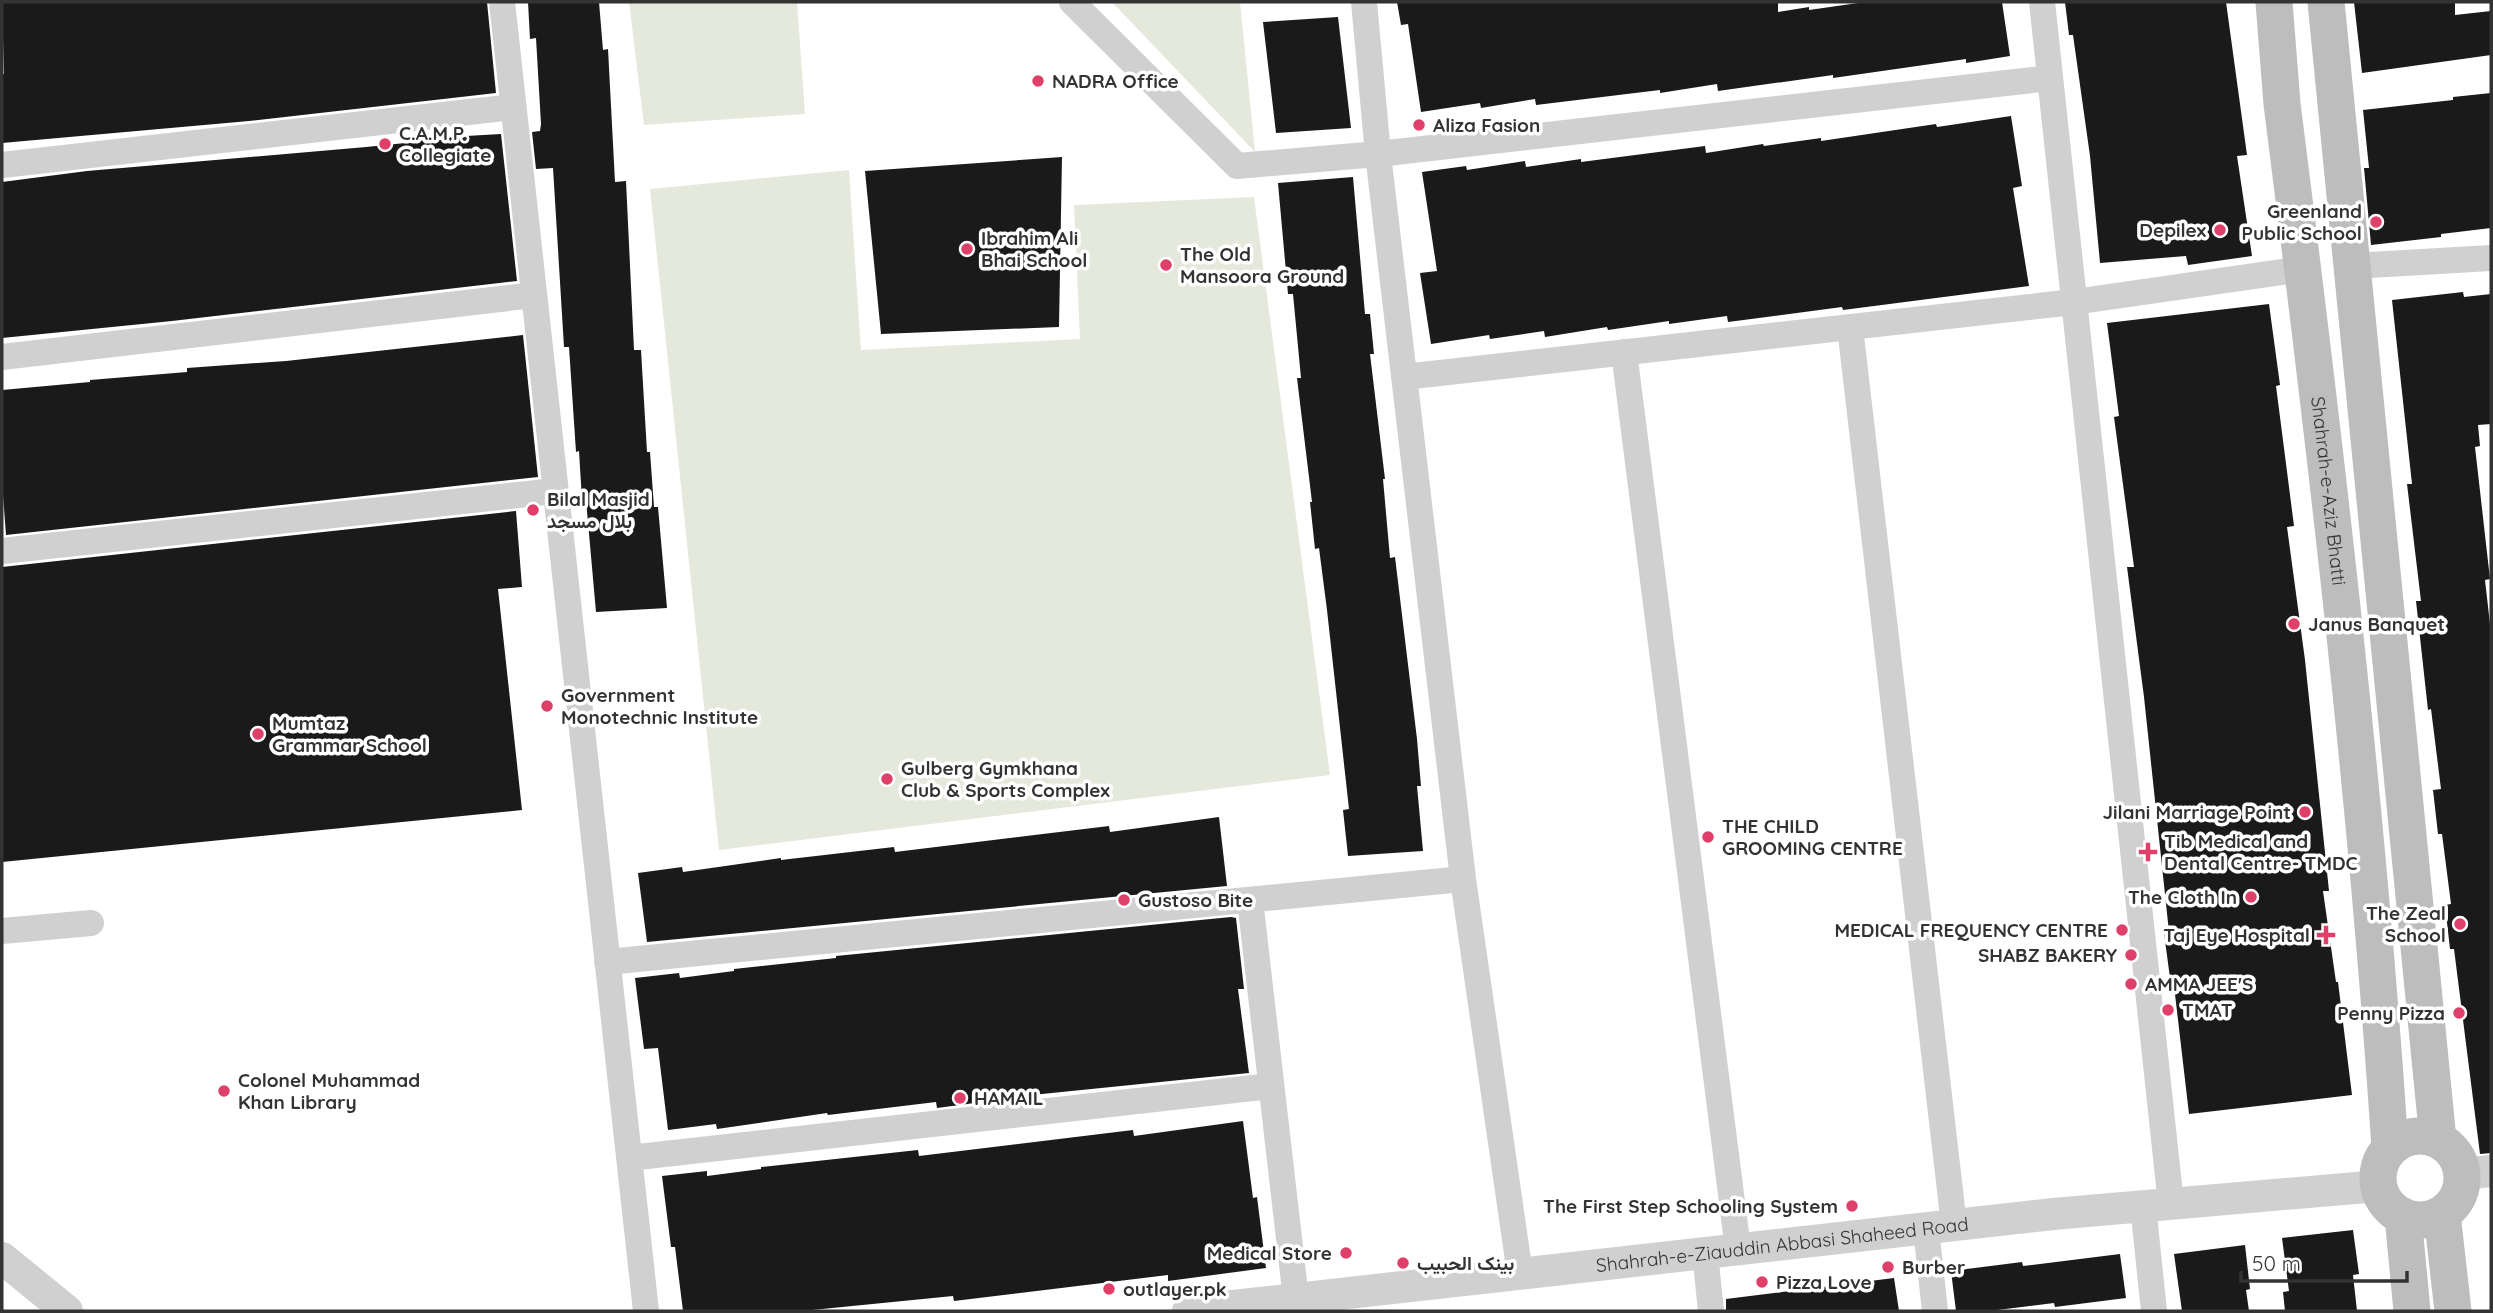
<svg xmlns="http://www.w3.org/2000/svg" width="2493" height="1313" viewBox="0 0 2493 1313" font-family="Quicksand,Vazirmatn,sans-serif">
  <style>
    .green { fill: #e5e9dc }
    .building { fill: #1a1a1a }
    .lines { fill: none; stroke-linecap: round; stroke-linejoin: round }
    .minor { stroke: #d0d0d0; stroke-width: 26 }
    .tertiary { stroke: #d0d0d0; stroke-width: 32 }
    .secondary { stroke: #bdbdbd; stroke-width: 37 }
    .poi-dot { fill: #de406a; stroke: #fff; stroke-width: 2.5 }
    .labels { text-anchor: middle; stroke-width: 7; stroke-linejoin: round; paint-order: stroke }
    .poi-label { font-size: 19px; font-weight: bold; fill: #333; stroke: #fff; text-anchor: start }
    .street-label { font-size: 19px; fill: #333; stroke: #fff }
  </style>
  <rect width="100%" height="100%" fill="#fff"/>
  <path class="green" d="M629,2H797L805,114L644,125Z
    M1112,2H1240L1255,152Z
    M849,170L861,350L1080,339L1074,205L1254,197L1330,775L719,850L650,189Z"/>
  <path class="building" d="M2,2H487L496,93L249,121L2,143V74H4Z
    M528,2H599L603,50L608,49L615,182L626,181L634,350H641L647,452H650L654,507H658L667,608L596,612L586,500H582L579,451L576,452L569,347H564L553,168L536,169L532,132L540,131L541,124L536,38L530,39Z
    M1397,2H1778V12L1809,7V10L1865,2H2002L2010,56L1966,63V59L1833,78V75L1718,91L1717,84L1660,93V90L1536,105L1535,99L1481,108L1480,103L1421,112L1408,24L1401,25Z
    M2065,2H2226L2247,155L2237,156L2252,256L2188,265L2186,256L2100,263L2090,156L2073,35H2069Z
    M2354,2H2455V15L2491,11V55L2362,73Z
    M1338,17L1351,128L1276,133L1263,22Z
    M2491,93V228L2441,234V237L2371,245L2364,168H2369L2363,110L2453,100V97Z
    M2011,116L2022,186L2013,188L2029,286L1843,310L1842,307L1728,322L1727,316L1669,324V321L1608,330L1607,327L1545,337L1544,331L1490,339L1489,335L1431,344L1420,273L1437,271L1422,172L1466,166L1467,170L1525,161L1526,167L1581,159V162L1705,146L1706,153L1763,144L1764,146L1821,138V141L1936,124L1937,127Z
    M501,134L517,281L172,321L2,338V182L87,171L366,147L415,142L414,139Z
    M1062,157L1059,327L881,334L865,171Z
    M1353,177L1365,314H1370L1374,354H1370L1385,479H1383L1390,558L1395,557L1417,739L1421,786H1417L1423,851L1348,856L1343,810L1349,809L1327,610L1319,548L1315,549L1310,502H1312L1297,378H1301L1293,294H1288L1278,183Z
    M2463,292L2464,297L2491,294V424L2478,425L2480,446L2475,447L2490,579L2485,580L2491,633V1153L2480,1154L2454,949H2450L2445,905L2451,904L2442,834H2438L2433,790L2441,789L2431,709L2428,710L2416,601H2421L2407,484H2412L2392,300Z
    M2269,304L2280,385L2276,386L2294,526L2287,527L2305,660L2329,891H2323L2336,982H2338L2352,1095L2189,1114L2173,977L2170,978L2164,933L2169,932L2144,697L2127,567H2134L2114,417L2119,416L2107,323Z
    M523,335L538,477L6,535L2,482V390L90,382V380L187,372V368L286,361Z
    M516,511L522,587L498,589L522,810L2,862V567Z
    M1219,817L1227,886L647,942L638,873L682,867L683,872L781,858V860L894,847L895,852L1109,826L1110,832Z
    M1231,917L1236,918L1244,989H1238L1249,1073L1042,1094L937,1108L936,1102L828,1115L827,1113L717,1129L716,1124L668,1130L658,1048L644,1049L635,978L679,973L680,978L734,971V969L836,958V956Z
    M1243,1121L1253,1198L1257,1197L1266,1268L1168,1281V1275L954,1301L953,1296L802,1311H683L675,1247H671L662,1176L707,1171V1176L761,1169V1167L918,1150L919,1156L1133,1130L1134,1136Z
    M2353,1230L2359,1274L2353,1275L2357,1311H2285L2283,1292L2289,1291L2282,1238Z
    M2245,1245L2250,1289L2246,1290L2249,1311H2182L2174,1254Z
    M2120,1254L2126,1298L2055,1307L2054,1303L1989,1311H1956L1951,1271L2022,1262L2023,1266Z
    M1894,1278L1899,1311H1726V1299Z"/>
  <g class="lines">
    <path class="minor" d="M502,2L646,1311
      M1072,2L1237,166L1378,154L2050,78
      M1364,2L1378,154L1463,879L1520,1274
      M2042,2L2171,1204
      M2,165L513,107
      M2352,266L2491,258
      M1850,327L1954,1225
      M1624,352L1738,1249
      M2,357L534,295
      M1404,377L2074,302L2303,269
      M2,551L555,491
      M1250,900L1296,1299
      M2,931L91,923
      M607,962L1463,879
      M629,1158L1271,1086
      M2143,1206L2154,1311
      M1926,1229L1935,1311
      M1705,1253L1711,1311"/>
    <g class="tertiary">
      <path d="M2462,1174L2491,1171"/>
      <path d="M2,1258L67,1311"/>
      <path id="s1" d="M1188,1311L2053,1214L2379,1186"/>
    </g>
    <g class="secondary">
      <path id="s2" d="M2274,2L2282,104C2326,451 2367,799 2390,1148"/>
      <path d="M2326,2L2438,1140"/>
      <circle cx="2420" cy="1178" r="42"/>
      <path d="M2442,1214L2453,1311"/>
      <path d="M2403,1216L2412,1311"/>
    </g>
  </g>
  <g class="poi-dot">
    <circle cx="1038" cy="81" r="7"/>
    <circle cx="1419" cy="125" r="7"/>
    <circle cx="385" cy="144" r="7"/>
    <circle cx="2376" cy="222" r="7"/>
    <circle cx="2220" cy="230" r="7"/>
    <circle cx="967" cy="249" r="7"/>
    <circle cx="1166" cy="265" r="7"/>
    <circle cx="533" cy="510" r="7"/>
    <circle cx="2294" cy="624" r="7"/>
    <circle cx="547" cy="706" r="7"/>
    <circle cx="258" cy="734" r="7"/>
    <circle cx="887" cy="779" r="7"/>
    <circle cx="2305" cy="812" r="7"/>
    <circle cx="1708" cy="837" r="7"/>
    <path d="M2144.5 841.5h7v7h7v7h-7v7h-7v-7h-7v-7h7z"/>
    <circle cx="2251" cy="897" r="7"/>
    <circle cx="1124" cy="900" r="7"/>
    <circle cx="2460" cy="924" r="7"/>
    <circle cx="2122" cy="930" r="7"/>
    <path d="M2322.5 924.5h7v7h7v7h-7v7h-7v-7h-7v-7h7z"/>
    <circle cx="2131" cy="955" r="7"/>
    <circle cx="2131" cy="984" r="7"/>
    <circle cx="2168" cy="1010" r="7"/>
    <circle cx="2459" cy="1013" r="7"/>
    <circle cx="224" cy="1091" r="7"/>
    <circle cx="960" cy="1098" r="7"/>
    <circle cx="1852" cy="1206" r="7"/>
    <circle cx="1346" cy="1253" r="7"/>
    <circle cx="1403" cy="1263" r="7"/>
    <circle cx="1888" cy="1267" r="7"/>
    <circle cx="1762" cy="1282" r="7"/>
    <circle cx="1109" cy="1289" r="7"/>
  </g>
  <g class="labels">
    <g class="poi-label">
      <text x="1052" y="88">NADRA Office</text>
      <text x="1433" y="132">Aliza Fasion</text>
      <text x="399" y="140">C.A.M.P.<tspan x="399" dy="22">Collegiate</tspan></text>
      <text x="2362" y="218" text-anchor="end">Greenland<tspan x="2362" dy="22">Public School</tspan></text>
      <text x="2206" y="237" text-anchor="end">Depilex</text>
      <text x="981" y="245">Ibrahim Ali<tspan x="981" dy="22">Bhai School</tspan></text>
      <text x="1180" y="261">The Old<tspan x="1180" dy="22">Mansoora Ground</tspan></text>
      <text x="547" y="506">Bilal Masjid<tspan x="547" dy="22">بلال مسجد</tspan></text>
      <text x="2308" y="631">Janus Banquet</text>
      <text x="561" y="702">Government<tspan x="561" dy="22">Monotechnic Institute</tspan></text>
      <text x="272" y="730">Mumtaz<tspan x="272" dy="22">Grammar School</tspan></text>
      <text x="901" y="775">Gulberg Gymkhana<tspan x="901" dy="22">Club &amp; Sports Complex</tspan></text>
      <text x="2291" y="819" text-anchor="end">Jilani Marriage Point</text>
      <text x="1722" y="833">THE CHILD<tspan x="1722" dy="22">GROOMING CENTRE</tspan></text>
      <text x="2164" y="848">Tib Medical and<tspan x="2164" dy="22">Dental Centre- TMDC</tspan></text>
      <text x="2237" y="904" text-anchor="end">The Cloth In</text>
      <text x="1138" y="907">Gustoso Bite</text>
      <text x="2446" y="920" text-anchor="end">The Zeal<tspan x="2446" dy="22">School</tspan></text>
      <text x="2108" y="937" text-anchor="end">MEDICAL FREQUENCY CENTRE</text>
      <text x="2310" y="942" text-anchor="end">Taj Eye Hospital</text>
      <text x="2117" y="962" text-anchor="end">SHABZ BAKERY</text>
      <text x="2145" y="991">AMMA JEE'S</text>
      <text x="2182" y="1017">TMAT</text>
      <text x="2445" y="1020" text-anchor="end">Penny Pizza</text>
      <text x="238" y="1087">Colonel Muhammad<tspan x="238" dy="22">Khan Library</tspan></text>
      <text x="974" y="1105">HAMAIL</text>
      <text x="1838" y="1213" text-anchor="end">The First Step Schooling System</text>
      <text x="1332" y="1260" text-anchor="end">Medical Store</text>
      <text x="1417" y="1270">بينک الحبيب</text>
      <text x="1902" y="1274">Burber</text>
      <text x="1776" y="1289">Pizza Love</text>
      <text x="1123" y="1296">outlayer.pk</text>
    </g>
    <g class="street-label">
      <text dy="7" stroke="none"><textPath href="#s2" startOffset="492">Shahrah-e-Aziz Bhatti</textPath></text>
      <text dy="7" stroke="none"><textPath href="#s1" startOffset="598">Shahrah-e-Ziauddin Abbasi Shaheed Road</textPath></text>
    </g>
  </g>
  <rect width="2493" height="1313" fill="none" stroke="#333333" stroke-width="7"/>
  <path d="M2241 1271v10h166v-10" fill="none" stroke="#333333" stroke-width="3.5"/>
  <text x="2252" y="1271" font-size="21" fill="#333333" stroke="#ffffff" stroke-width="5" paint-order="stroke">50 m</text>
</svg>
